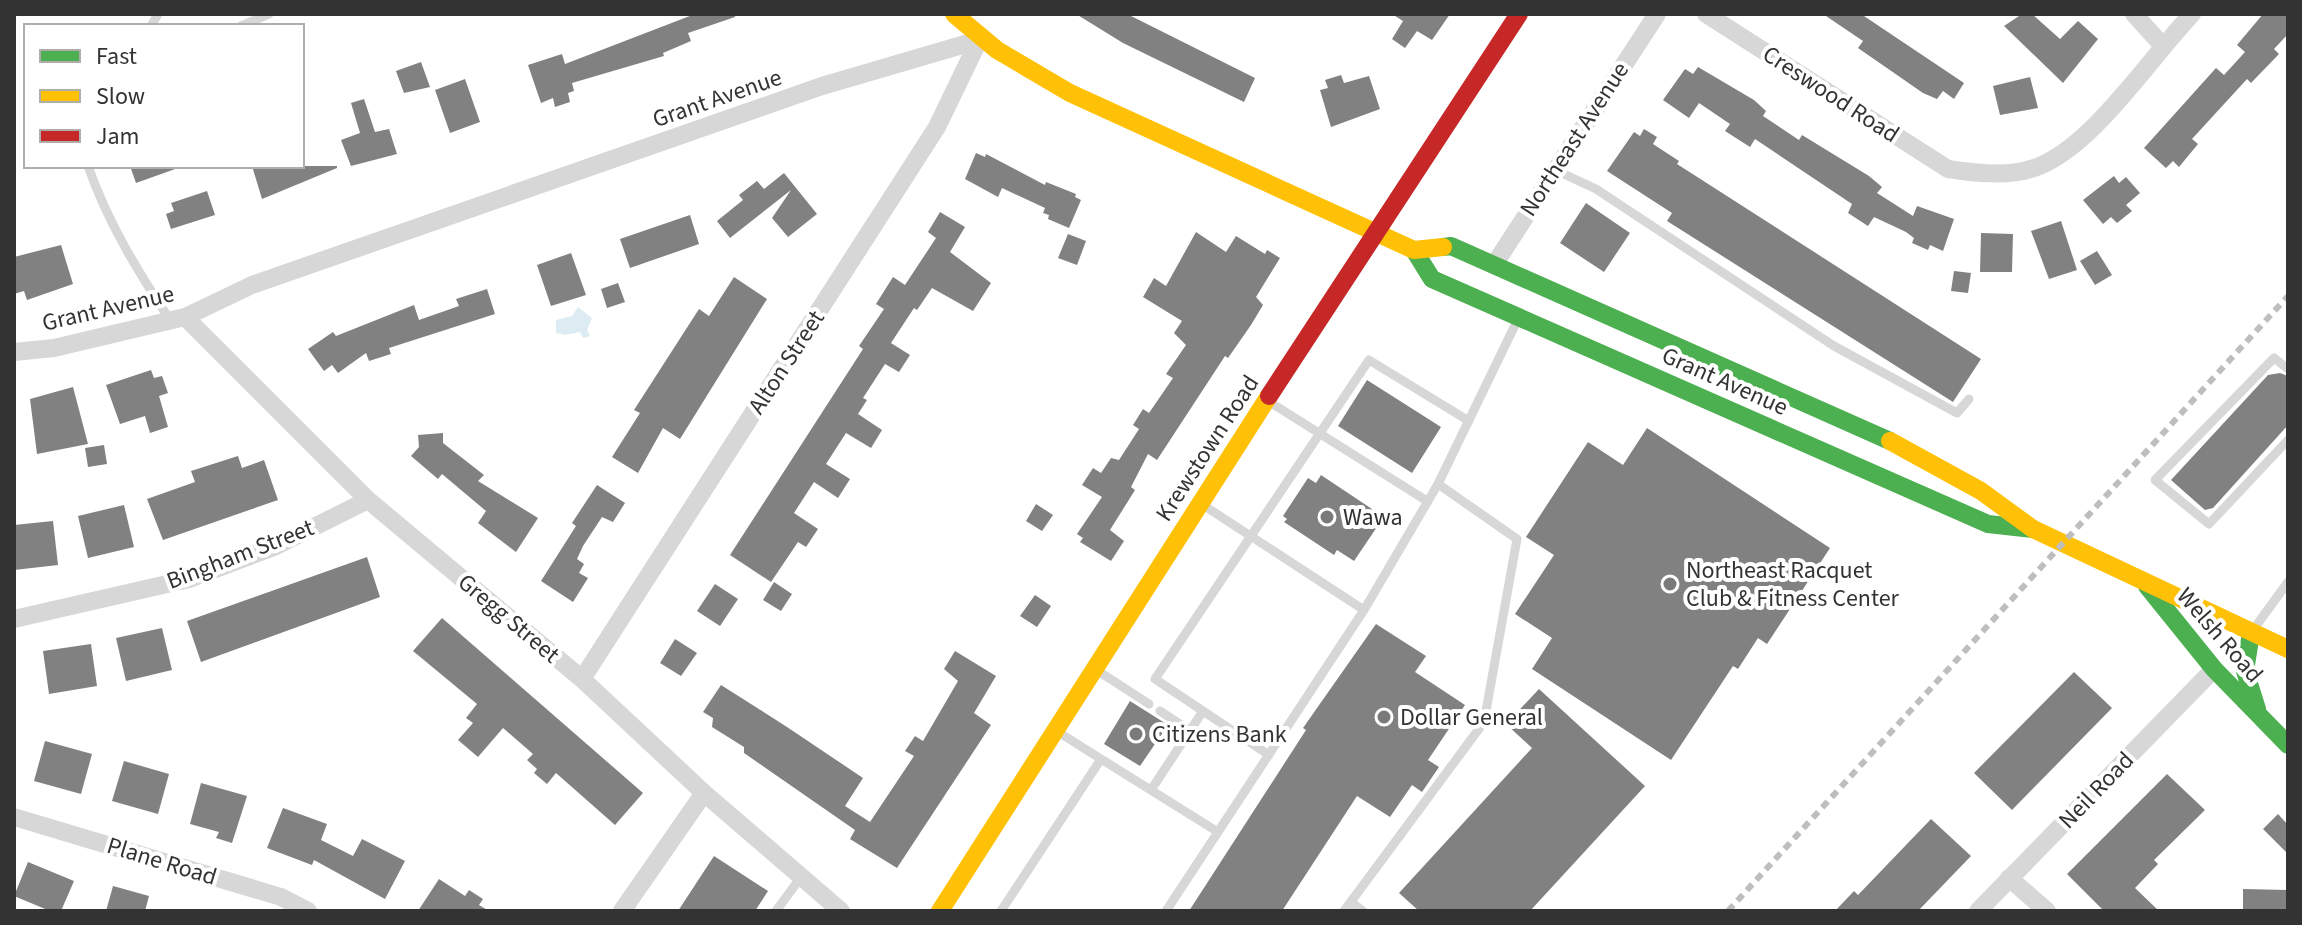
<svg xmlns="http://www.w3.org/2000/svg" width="2302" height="925" viewBox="0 0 2302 925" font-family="'Source Sans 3',sans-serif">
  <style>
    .water { fill: #ddebf3 }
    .building { fill: #818181 }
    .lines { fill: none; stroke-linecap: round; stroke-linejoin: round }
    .lane { stroke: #d7d7d7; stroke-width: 9 }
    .street { stroke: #d7d7d7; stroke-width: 18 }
    .fast { stroke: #4caf50; stroke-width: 18 }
    .slow { stroke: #ffc107; stroke-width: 18 }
    .jam { stroke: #c62828; stroke-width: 18 }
    .rail { stroke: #bebebe; stroke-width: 6; stroke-dasharray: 8 6; stroke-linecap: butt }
    .poi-dot { fill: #7a7a7a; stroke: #fff; stroke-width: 3 }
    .labels { text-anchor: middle; stroke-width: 8; stroke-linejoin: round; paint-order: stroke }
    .street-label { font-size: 24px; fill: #333; stroke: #fff }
    .poi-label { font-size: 24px; fill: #333; stroke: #fff; text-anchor: start }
  </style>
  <rect width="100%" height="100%" fill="#fff"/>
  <path class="water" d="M578,307L592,318L587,330L590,336L583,338L580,332L565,335L556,333V320L572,316Z"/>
  <path class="building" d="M695,14H735V17L688,33L691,41L663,53L664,56L572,83L574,91L568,93L570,102L555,107L553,98L541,103L528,65L562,54L565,64Z
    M1076,14H1127L1255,78L1244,102L1123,43Z
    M1392,14H1450L1432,40L1417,31L1405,48L1392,39L1403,21Z
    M1823,14H1861L1964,83L1954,99L1943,91L1937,99L1923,93L1858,48L1863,41Z
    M2022,14H2032L2060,39L2078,21L2098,39L2063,83L2004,26Z
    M2263,14H2288V34L2274,49L2279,54L2251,83L2247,79L2192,139L2198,144L2179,167L2173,161L2166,168L2144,148L2216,68L2224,75L2245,52L2237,45Z
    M421,62L430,87L404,93L396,71Z
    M1698,67L1754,100L1766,111L1763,116L1799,140L1802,135L1869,176L1882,187L1877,193L1913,216L1917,206L1954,219L1943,251L1930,245L1928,250L1912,243L1914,238L1906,232L1874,217L1868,226L1848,213L1852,204L1755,139L1750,147L1725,131L1730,124L1699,103L1689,118L1663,100L1685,69L1693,74Z
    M1341,75L1344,83L1369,76L1380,109L1331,127L1320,90L1328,88L1325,80Z
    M2030,77L2038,108L2000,115L1993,86Z
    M465,79L480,122L450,133L435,90Z
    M364,99L375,132L389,129L397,154L351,166L341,140L360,133L351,103Z
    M1644,129L1657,137L1653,144L1679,161L1677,164L1981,359L1953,402L1667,221L1672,213L1607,171L1634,132L1640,136Z
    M976,153L985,157L986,154L1045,185L1046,182L1076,194L1075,197L1081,200L1069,228L1048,219L1049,215L1043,213L1045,208L1002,188L998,197L965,179Z
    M130,166H178V168L136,183Z
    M252,166H337V168L262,199Z
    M784,173L817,214L788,237L772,218L791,190L730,238L717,221L743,200L739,195L757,181L764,189Z
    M2114,176L2119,183L2126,177L2140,193L2126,205L2132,211L2117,223L2111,217L2103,224L2083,200Z
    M207,191L215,215L171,229L166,214L174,211L171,203Z
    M1586,203L1630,233L1604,272L1560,243Z
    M940,212L965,227L950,252L991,283L973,311L932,288L917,310L914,308L891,343L910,355L899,372L885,364L863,398L867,400L858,414L882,430L871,448L846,433L826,464L850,479L838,498L814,482L794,513L818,529L806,547L798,542L771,582L730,555L863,349L859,346L884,309L876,304L893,277L905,285L936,238L928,232Z
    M690,215L699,244L630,268L620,239Z
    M2061,221L2077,270L2049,279L2031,231Z
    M1196,232L1226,252L1236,236L1265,254L1267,250L1280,258L1256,297L1263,305L1251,325L1228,358L1225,356L1157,460L1148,454L1131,487L1135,490L1110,530L1124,541L1111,561L1080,542L1083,538L1077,534L1102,497L1082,485L1093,468L1101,473L1111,458L1119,460L1139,429L1133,425L1143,409L1149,413L1173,378L1166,374L1186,345L1174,333L1182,321L1143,297L1154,278L1166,286Z
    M1981,233L2013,234L2012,272H1980Z
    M1068,234L1086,241L1077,265L1058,258Z
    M61,245L73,284L27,300L24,291L14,294V257Z
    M2097,251L2112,275L2095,285L2080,261Z
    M571,253L586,295L551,306L537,265Z
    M1954,271L1971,273L1968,293L1951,291Z
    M734,277L767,299L680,439L663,428L638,473L612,457L640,413L634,410L699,309L709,316Z
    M618,283L625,302L607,308L601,289Z
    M487,289L495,314L389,348L391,354L369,361L366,353L338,373L332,365L324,371L308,349L333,332L336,336L414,305L419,320L459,306L456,299Z
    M151,370L154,378L162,376L168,393L159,396L168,427L150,433L145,416L120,424L106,385Z
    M2280,373L2288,376V425L2213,508L2205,510L2171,480L2268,375Z
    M1367,380L1441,427L1412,473L1338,426Z
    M73,387L88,444L37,454L30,399Z
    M1647,428L1830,548L1767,644L1758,638L1738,669L1733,666L1671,760L1532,669L1552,638L1515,614L1554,555L1526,537L1588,442L1623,465Z
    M443,433V443L484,475L478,481L538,518L516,552L478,523L486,511L442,474L438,479L411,456L419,447L418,435Z
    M104,445L107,464L88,467L85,448Z
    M238,456L242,468L264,460L278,500L163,540L147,499L195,482L191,471Z
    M1321,475L1372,509L1368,516L1379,524L1354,561L1337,550L1334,555L1284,522L1287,519L1283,516L1308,478L1316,483Z
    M597,485L625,503L613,522L602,517L583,546L577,559L584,564L579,573L588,578L573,602L541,581L576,526L572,523Z
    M1036,504L1053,515L1042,531L1026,521Z
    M124,505L134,547L88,558L78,516Z
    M53,521L58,565L14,570V525Z
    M367,557L380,597L201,662L187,621Z
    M774,582L792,594L781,611L763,600Z
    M715,584L738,599L720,626L697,611Z
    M1035,595L1051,606L1037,627L1020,616Z
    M442,618L643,793L615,825L556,773L547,784L534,773L537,769L527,760L533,754L503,728L478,757L458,740L473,723L466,718L477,704L413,651Z
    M1376,624L1426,656L1415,672L1465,705L1428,760L1439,767L1422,792L1412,785L1390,817L1357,796L1282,911H1189L1306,730L1303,728Z
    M162,628L172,670L126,681L116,638Z
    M675,639L697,653L681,676L660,663Z
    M91,644L97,686L49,694L43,651Z
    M955,651L996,676L974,713L991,725L897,868L850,839L855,830L744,753V747L712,727L713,718L703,712L721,685L787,727L863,778L845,806L870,822L914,756L905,751L915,736L923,741L958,681L944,669Z
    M2074,672L2112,708L2012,810L1974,773Z
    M1539,689L1645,786L1530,911H1419L1399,893L1532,748L1506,724Z
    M1130,701L1168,725L1140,766L1104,744Z
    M45,741L92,754L81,794L34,781Z
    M124,761L169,774L158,814L112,801Z
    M2167,774L2205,810L2154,860L2158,864L2135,888L2159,911H2104L2067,874Z
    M201,783L247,796L232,843L216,838L219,832L190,824Z
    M283,808L327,824L321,840L353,856L362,839L405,861L385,899L314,860L312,865L267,848Z
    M2278,814L2288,825V854L2263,829Z
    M1931,819L1971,856L1918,911H1835L1854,891L1858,895Z
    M714,856L768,891L755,911H678Z
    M28,862L74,881L61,911H50L14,896Z
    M439,879L465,896L469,890L483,899L479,905L489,911H418Z
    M113,886L149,896L145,911H106Z
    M2243,889L2288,890V911H2243Z"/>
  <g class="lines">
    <path class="lane" d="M151,26L158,14
      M241,26L269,14
      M88,166C108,223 137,270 170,320
      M1553,169L1596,189L1834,346L1957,413L1969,399
      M2288,369L2274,358L2155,480L2209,524L2288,440
      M1268,401L1427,501
      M1203,505L1364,610
      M2253,630L2288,582
      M1095,669L1149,704
      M1160,711L1189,730
      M1203,711L1155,679L1369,360L1469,421
      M1101,759L1218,832
      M1151,790L1203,711L1269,755
      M1351,902L1363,911
      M776,911L801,877
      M1001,911L1101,759L1055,730
      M1166,911L1364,610L1438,484
      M1344,911L1484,722L1517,539L1438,484L1518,319"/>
    <path class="street" d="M1706,14L1948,169C1974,173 2008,177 2034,168C2091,149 2149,59 2192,14
      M2134,14L2162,45
      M1494,265L1657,14
      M185,317L368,500L582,679L704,793L841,911
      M14,352L54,348L185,317L252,285L822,86L979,40
      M14,619L189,579L276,546L368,500
      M582,679L937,127L979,40
      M14,817L281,897L308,911
      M2009,878L2047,911
      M622,911L704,793
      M1978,911L2214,669"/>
    <path class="fast" d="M1443,247L1451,246L1890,441
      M1414,250L1432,279L1988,524L2033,529
      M2147,586L2214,669L2288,745
      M2251,633L2245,671L2257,709"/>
    <path class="slow" d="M954,14L997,50L1070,93L1414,250L1443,247
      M1890,441L1981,491L2033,529L2288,649
      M940,911L1269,396"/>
    <path class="jam" d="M1269,396L1519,14"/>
    <path class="rail" d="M1728,911L2288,296"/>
  </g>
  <g class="poi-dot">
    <circle cx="1327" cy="517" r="8"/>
    <circle cx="1670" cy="584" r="8"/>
    <circle cx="1384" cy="717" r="8"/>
    <circle cx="1136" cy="734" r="8"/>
  </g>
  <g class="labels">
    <g class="street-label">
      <text transform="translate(1831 94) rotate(33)" y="8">Creswood Road</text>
      <text transform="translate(717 98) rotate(-19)" y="8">Grant Avenue</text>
      <text transform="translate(1574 139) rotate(-57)" y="8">Northeast Avenue</text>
      <text transform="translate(108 308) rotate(-13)" y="8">Grant Avenue</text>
      <text transform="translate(786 362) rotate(-57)" y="8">Alton Street</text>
      <text transform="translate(1725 381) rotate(24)" y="8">Grant Avenue</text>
      <text transform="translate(1207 448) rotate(-57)" y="8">Krewstown Road</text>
      <text transform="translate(240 554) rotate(-21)" y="8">Bingham Street</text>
      <text transform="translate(509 618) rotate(40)" y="8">Gregg Street</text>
      <text transform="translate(2220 635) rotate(49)" y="8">Welsh Road</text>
      <text transform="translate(2096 790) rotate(-46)" y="8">Neil Road</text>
      <text transform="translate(162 861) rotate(17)" y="8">Plane Road</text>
    </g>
    <g class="poi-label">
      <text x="1343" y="525">Wawa</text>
      <text x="1686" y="578">Northeast Racquet<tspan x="1686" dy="28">Club &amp; Fitness Center</tspan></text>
      <text x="1400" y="725">Dollar General</text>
      <text x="1152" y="742">Citizens Bank</text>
    </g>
  </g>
  <rect width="2302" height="925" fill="none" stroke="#333333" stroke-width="32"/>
  <rect x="24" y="24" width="280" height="144" fill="#ffffff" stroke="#adadad" stroke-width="2"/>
  <rect x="40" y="50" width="40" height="12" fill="#4caf50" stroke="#adadad" stroke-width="2"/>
  <text x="96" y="64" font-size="24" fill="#333333">Fast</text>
  <rect x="40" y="90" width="40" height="12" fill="#ffc107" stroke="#adadad" stroke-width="2"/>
  <text x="96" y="104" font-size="24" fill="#333333">Slow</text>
  <rect x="40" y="130" width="40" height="12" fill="#c62828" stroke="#adadad" stroke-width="2"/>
  <text x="96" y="144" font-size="24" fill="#333333">Jam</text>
</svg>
